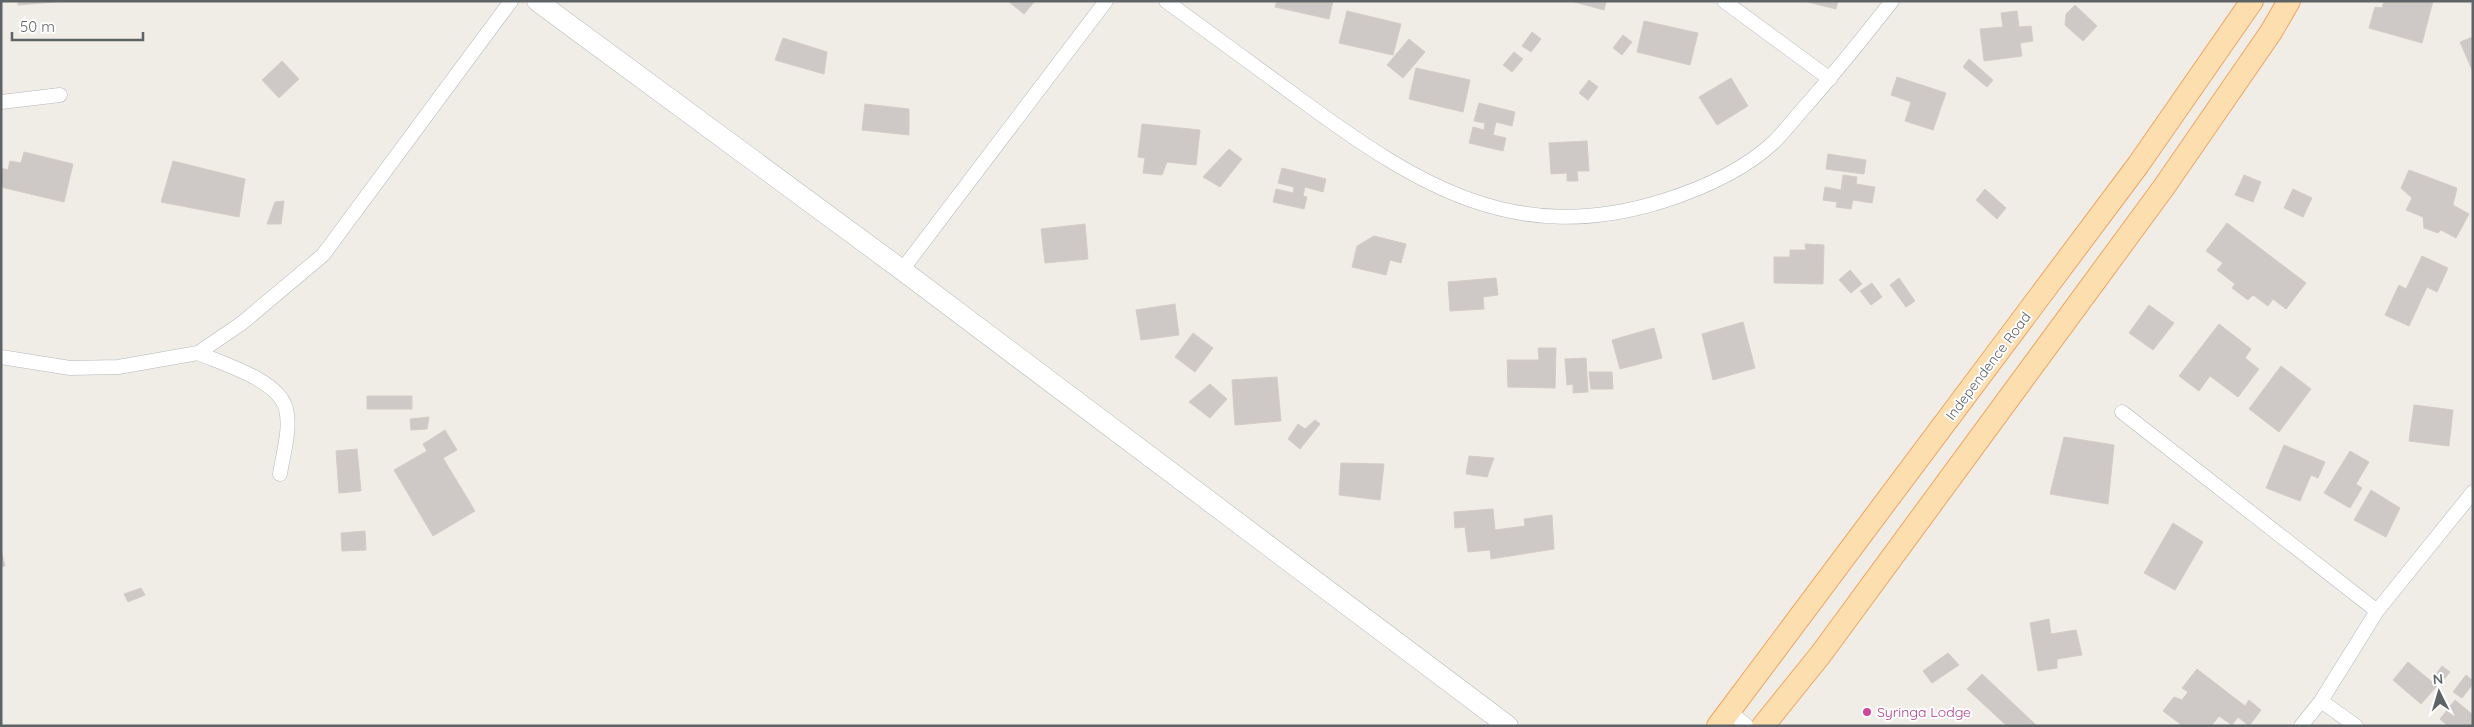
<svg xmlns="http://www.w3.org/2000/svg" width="2474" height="727" viewBox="0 0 2474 727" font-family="Quicksand,sans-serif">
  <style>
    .building { fill: #cec9c6; stroke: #d5ccc5 }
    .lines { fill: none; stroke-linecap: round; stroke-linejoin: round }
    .street-casing { stroke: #b4b8bb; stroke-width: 15 }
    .secondary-casing { stroke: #b5babd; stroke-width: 21 }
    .primary-casing { stroke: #efa560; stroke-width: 24 }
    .street { stroke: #fff; stroke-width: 14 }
    .secondary { stroke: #fff; stroke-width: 20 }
    .primary { stroke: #fddeae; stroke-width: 22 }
    .hotel-dot { fill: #d1479c; stroke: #fff; stroke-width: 2 }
    .labels { text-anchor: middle; stroke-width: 4; stroke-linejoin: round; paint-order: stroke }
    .street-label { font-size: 14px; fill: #5e6466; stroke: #fff }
    .hotel-label { font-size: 14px; fill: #b23c85; stroke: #fff; text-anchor: start }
  </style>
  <rect width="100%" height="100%" fill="#f0ece6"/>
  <path class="building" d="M18,1H66L18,5Z
    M1008,1H1035L1024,14Z
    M1277,1H1333L1329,19L1275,7Z
    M1571,1H1606L1604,10Z
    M1804,1H1838L1836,9Z
    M2384,1H2433L2422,43L2369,28L2375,7L2382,8Z
    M2075,5L2097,26L2083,41L2065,25L2066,14Z
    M1347,11L1401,24L1393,55L1339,43Z
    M2017,11L2019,27L2031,26L2033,41L2020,43L2022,56L1984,61L1980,29L2003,27L2001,13Z
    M1644,21L1698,33L1690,65L1637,52Z
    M1532,32L1541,39L1531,52L1522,46Z
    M1623,35L1632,42L1622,55L1613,48Z
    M2473,37V72L2460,42Z
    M783,38L827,52L824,74L775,60Z
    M1409,39L1425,52L1403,78L1387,65Z
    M1514,52L1523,59L1512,72L1503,65Z
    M1969,59L1993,80L1987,87L1963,67Z
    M282,61L299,79L279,98L262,80Z
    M1416,68L1470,80L1463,112L1409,99Z
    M1897,77L1946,93L1933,130L1905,121L1911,102L1891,95Z
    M1731,78L1748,106L1717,125L1699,97Z
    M1589,80L1598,87L1588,100L1579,93Z
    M1479,103L1515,112L1512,126L1496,122L1493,135L1506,138L1503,151L1469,143L1473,127L1484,130L1485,123L1474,121Z
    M865,104L909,109V135L862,130Z
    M1142,124L1200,130L1196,165L1167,162L1162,175L1143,173L1145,158L1138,157Z
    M1587,141L1589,171H1577L1578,181H1567V173L1551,174L1549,143Z
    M1229,149L1242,159L1220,187L1203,177Z
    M24,152L73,164L64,202L1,187V168L8,170L10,161L21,163Z
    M1828,154L1866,160L1864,174L1826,169Z
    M173,161L245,179L239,217L161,202Z
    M1282,168L1326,179L1323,192L1305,187L1303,196L1307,197L1304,209L1273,202L1276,189L1293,193L1294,187L1278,183Z
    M2409,170L2457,188L2453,205L2469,214L2456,238L2441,230L2438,233L2424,228L2423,217L2406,210L2412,198L2401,188Z
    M1843,175L1857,177L1856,184L1875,187L1872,203L1853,200L1851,209L1836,207L1837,202L1823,200L1825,187L1841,190Z
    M2244,175L2261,182L2253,202L2235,195Z
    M1985,189L2006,208L1997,219L1976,200Z
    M2293,189L2312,198L2303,217L2284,208Z
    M284,201L281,224H267L275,202Z
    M2227,223L2306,283L2286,309L2273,299L2268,306L2253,295L2248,300L2232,288L2235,284L2217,270L2223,263L2206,251Z
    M1085,224L1088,259L1045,263L1041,229Z
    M1374,236L1406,244L1401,263L1390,260L1386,275L1352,267L1357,246Z
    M1805,244L1824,245L1823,284L1774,283V257H1790V250H1806Z
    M2422,256L2448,268L2437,292L2427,287L2409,326L2385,315L2399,285L2406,289Z
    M1850,270L1862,284L1851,293L1839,280Z
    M1496,278L1498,295L1483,297L1484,309L1450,311L1448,282Z
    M1899,278L1915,301L1906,307L1890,285Z
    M1872,283L1882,297L1871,305L1860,291Z
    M1175,304L1179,335L1141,340L1136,310Z
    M2149,305L2174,323L2153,350L2129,333Z
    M1743,322L1755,368L1713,380L1702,334Z
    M2219,324L2251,349L2245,358L2259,369L2238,397L2210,376L2199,391L2179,376Z
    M1654,328L1662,358L1620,369L1612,340Z
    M1193,333L1213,348L1195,372L1175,357Z
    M1538,348H1556L1555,388L1508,387L1507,360H1539Z
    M1586,358L1588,392L1573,393V384L1567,385L1565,359Z
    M2281,366L2311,389L2279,432L2249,409Z
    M1589,372H1612L1613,389H1591Z
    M1277,377L1281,421L1235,425L1232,380Z
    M1210,384L1227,399L1210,418L1189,402Z
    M367,396H412V409H367Z
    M2414,405L2453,410L2449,446L2409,441Z
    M429,417L427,429L411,430L410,419Z
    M1315,420L1320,424L1300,449L1288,439L1298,424L1305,429Z
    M445,430L457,450L443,458L475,511L433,536L394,470L427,451L423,444Z
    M2064,437L2114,445L2108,504L2050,494Z
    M2284,445L2325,462L2318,478L2311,475L2300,501L2266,488Z
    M357,449L361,491L339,493L336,451Z
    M2350,451L2369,462L2356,484L2362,488L2350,508L2324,493Z
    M1469,456L1494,458L1487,477L1466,474Z
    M1341,463L1384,464L1380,500L1339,495Z
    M2371,490L2400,508L2386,537L2354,520Z
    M1493,509L1495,530L1525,526L1524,519L1552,515L1554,549L1491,559L1490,550L1468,552L1465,527L1455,528L1454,512Z
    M2173,523L2203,542L2175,590L2144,573Z
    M365,531L366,550L342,551L341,533Z
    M1,550L5,566L1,567Z
    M141,588L145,595L128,602L124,594Z
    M2049,619L2051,634L2076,630L2082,655L2057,659V668L2038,671L2030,623Z
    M1948,653L1959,665L1932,683L1923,671Z
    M2408,662L2437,686L2421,704L2393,680Z
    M2442,666L2450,672L2441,683L2433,678Z
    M2197,669L2245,706L2249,700L2261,710L2249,726L2238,717L2232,725L2219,716L2211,726H2183L2163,711L2174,697L2182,700L2188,692L2182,688Z
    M1982,674L2036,725V726H2007L1967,689Z
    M2466,675L2473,681V684L2462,698L2453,692Z
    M2455,700L2473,715V726H2448L2440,719Z"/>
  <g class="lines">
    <g class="street-casing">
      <path id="street" d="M1166,1C1212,35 1258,68 1304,102C1419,186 1516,247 1663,201C1701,189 1744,170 1774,142C1784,132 1793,120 1803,109C1834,74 1863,38 1892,1
        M1724,1L1830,79
        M1,102L60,95
        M902,270L1106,1
        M198,353C223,364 279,380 286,409C291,429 283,454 280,474
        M1,357L70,368L118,367L198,353L242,323L323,255L511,1
        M2122,412L2377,611
        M2321,701L2356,726
        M1729,711L1747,726
        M2301,726L2321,701L2377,611L2473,492"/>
    </g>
    <g class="secondary-casing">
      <path id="secondary" d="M537,1L902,270L1508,726"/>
    </g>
    <g class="primary-casing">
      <path id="primary" d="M1718,726L2138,165L2252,1
        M1763,726L1821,654L2164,187L2271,32L2289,1"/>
    </g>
    <use href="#street" class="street"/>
    <use href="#secondary" class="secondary"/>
    <use href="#primary" class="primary"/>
  </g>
  <circle class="hotel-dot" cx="1867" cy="712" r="5"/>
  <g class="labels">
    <g class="street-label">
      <text transform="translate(1988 366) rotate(-53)" y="5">Independence Road</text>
    </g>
    <g class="hotel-label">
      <text x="1877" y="717">Syringa Lodge</text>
    </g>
  </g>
  <rect width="2474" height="727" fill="none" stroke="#5e6466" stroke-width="5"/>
  <g transform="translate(2439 692) rotate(355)" stroke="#ffffff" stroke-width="4" paint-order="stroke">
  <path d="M0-4L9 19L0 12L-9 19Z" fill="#5e6466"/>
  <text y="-8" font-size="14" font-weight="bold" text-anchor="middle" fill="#5e6466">N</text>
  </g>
  <path d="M12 32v8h131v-8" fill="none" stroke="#5e6466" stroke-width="2.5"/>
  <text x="20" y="32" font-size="15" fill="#5e6466" stroke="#ffffff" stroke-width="4" paint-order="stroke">50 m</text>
</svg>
